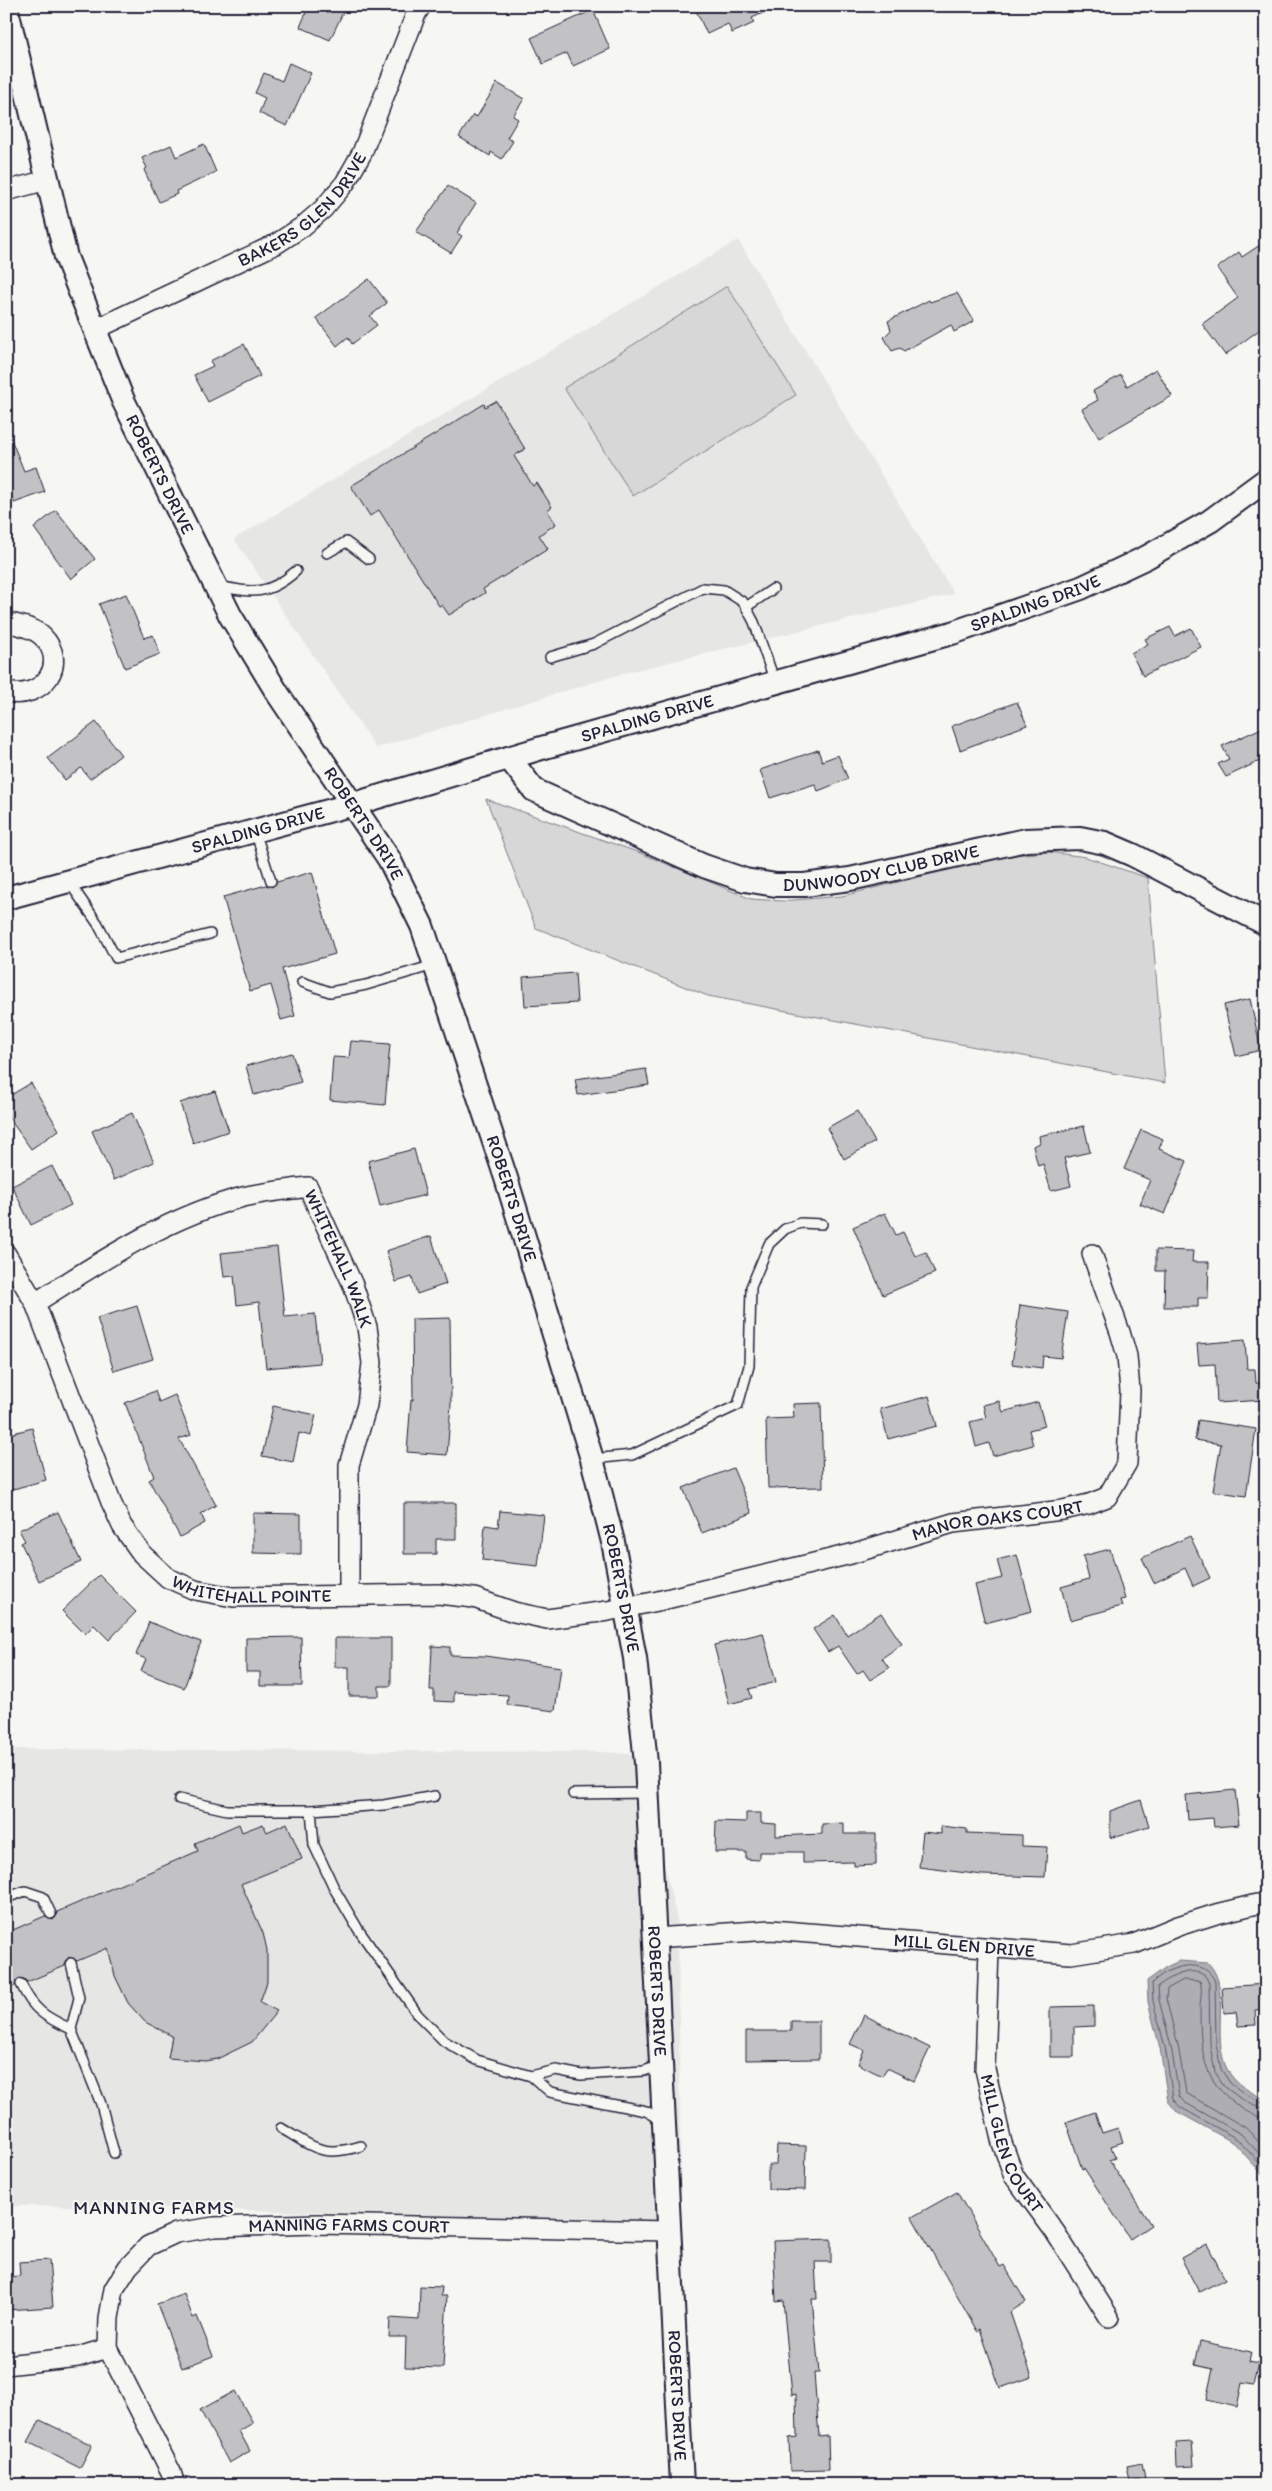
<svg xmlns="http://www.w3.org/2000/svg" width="1272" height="2491" viewBox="0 0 1272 2491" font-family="Itim,sans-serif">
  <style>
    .built { fill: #e6e6e4 }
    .green { fill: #d7d7d7; stroke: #7c7c89 }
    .water { fill: #adadb3; stroke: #757583 }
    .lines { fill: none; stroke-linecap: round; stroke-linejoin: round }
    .shore { stroke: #5a5a6b; stroke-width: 1 }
    .building { fill: #c2c2c4; stroke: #22223b }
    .service-casing { stroke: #22223b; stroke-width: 12 }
    .minor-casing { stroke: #22223b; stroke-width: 22 }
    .tertiary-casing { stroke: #22223b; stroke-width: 26 }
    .service { stroke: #f6f6f2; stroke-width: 9 }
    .minor { stroke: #f6f6f2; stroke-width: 19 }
    .tertiary { stroke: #f6f6f2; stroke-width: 22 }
    .labels { text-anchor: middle; stroke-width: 4; stroke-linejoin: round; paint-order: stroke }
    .street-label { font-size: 18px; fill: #22223b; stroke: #f6f6f2 }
    .neighbourhood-label { font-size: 19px; letter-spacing: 1px; fill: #22223b; stroke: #f6f6f2 }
  </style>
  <rect width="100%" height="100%" fill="#f6f6f2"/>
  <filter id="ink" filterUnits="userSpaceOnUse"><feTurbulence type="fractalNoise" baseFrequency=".02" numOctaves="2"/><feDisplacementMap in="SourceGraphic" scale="10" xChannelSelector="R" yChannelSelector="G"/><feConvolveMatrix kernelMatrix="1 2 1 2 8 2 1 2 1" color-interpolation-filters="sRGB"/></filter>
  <g filter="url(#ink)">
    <path class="built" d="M738,240L954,594L628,672L376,748L234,539Z
      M6,1749L605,1752L638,1755L678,1923L681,2222L90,2206H6Z"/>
    <path class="green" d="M727,286L796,395L633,496L564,388Z
      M486,799L643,854L751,899L782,901L842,896L1002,856L1049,852L1086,857L1148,878L1165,1083L708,996L536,928Z"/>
    <path class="water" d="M1179,1961L1208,1963C1235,1989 1205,2048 1234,2079C1242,2088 1255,2094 1266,2100V2178L1234,2143L1176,2111L1168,2101L1160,2048L1148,2002L1147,1981L1166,1967Z"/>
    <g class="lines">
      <path class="shore" d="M1266,2104L1245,2094L1230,2083L1221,2069L1216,2044L1215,1982C1205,1955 1167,1966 1152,1983L1153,2001L1165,2047L1173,2099L1180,2107L1237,2139L1266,2170
        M1266,2110L1241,2099L1225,2087L1215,2072L1210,2045L1209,1983L1206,1977C1194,1965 1172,1976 1161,1984L1158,1986L1159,2000L1171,2046L1179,2096L1184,2102L1241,2134L1266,2161
        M1266,2118C1254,2117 1241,2109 1232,2101C1201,2077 1200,2044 1200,2008C1200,1999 1203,1989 1200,1981L1183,1980L1167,1989L1166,1999L1178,2045L1186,2093L1246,2128L1266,2150"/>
    </g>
    <path class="building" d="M309,6H346L330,40L300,27Z
      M694,6H778L752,18L754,23L732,33L728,24L707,34Z
      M593,10L610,49L573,66L567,53L543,64L531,38Z
      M289,63L311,73L287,126L259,113L265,98L255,93L264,73L282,81Z
      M497,83L524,99L513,116L518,119L507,138L513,141L502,159L491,152L490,156L459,137L473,115L477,117Z
      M204,144L216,172L176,191L177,194L159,202L144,170L147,168L142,158L171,145L176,157Z
      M448,186L476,203L457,233L462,236L451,253L416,232Z
      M1260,245L1266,253V325L1225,355L1202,324L1238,298L1217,268L1239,252L1242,257Z
      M369,279L387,303L370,316L377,325L352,344L348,337L337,346L316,318Z
      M957,293L974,321L954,332L951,325L904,351L900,348L892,351L884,337L891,330L888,321L929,300L930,302Z
      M244,344L260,376L208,402L194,375L213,366L210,361Z
      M1156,369L1172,396L1099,438L1082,409L1098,400L1093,391L1121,375L1127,386Z
      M496,401L525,449L514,456L533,486L537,483L552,507L547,510L556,524L539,535L548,549L483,589L485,593L449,615L442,605L439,606L379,510L370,516L351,486L484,404L485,407Z
      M6,427L24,471L36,467L45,492L14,503L6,483Z
      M56,510L95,559L71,579L34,528Z
      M126,594L144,638L153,635L160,654L125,668L99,604Z
      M1170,627L1175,636L1191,628L1201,647L1143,676L1131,653L1148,644L1145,639Z
      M1017,702L1027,725L960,750L952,726Z
      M96,722L121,755L90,779L81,768L65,780L48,758Z
      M1266,726V758L1226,777L1218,764L1229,759L1222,746Z
      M818,750L822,761L838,755L848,779L818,791L815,784L770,798L760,770Z
      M312,872L335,954L282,969L295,1016L281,1020L271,985L250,991L223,897L266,885L272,887L277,882Z
      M575,973L577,1003L525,1006L523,977Z
      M1250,999L1261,1050L1236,1056L1224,1005Z
      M351,1041L390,1044L385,1105L330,1100L333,1057L349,1058Z
      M292,1053L301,1082L254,1095L246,1066Z
      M646,1069L649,1085L578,1095L575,1079Z
      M31,1083L59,1130L31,1149L6,1114V1098Z
      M215,1091L229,1131L193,1143L180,1103Z
      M857,1111L875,1142L844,1159L827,1128Z
      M132,1113L154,1162L114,1180L92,1131Z
      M1084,1126L1090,1152L1064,1158L1071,1186L1051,1191L1043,1164L1038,1166L1033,1146L1040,1143L1039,1136Z
      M1141,1130L1163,1139L1159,1149L1187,1161L1165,1214L1140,1204L1150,1180L1124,1169Z
      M414,1149L426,1195L380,1206L368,1161Z
      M52,1166L71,1205L31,1225L12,1186Z
      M885,1213L896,1235L903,1232L915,1256L926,1252L935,1273L883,1295L853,1227Z
      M431,1236L446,1284L417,1294L412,1277L396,1282L386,1251Z
      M277,1247L285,1317L315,1314L320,1363L266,1368L259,1302L237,1305L234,1276L224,1277L221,1253Z
      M1156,1250L1193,1251L1192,1262H1209L1208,1298H1198V1307H1164L1165,1271H1156Z
      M1020,1305L1068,1312L1061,1358L1043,1356L1042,1368L1012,1364Z
      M137,1306L153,1359L114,1371L97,1318Z
      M450,1318L451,1404L447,1455L407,1452L411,1400H413L412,1319Z
      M1245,1340L1247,1369H1255L1256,1383H1263L1264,1400L1217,1403L1215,1364L1199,1365L1197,1344Z
      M155,1391L159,1402L175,1395L191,1435L179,1439L216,1505L201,1514L205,1523L180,1537L149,1480L154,1477L125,1403Z
      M929,1396L937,1426L888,1439L880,1409Z
      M999,1401L1003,1412L1038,1402L1045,1426L1029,1430L1033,1445L993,1456L989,1443L976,1447L970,1422L986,1418L983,1405Z
      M821,1403L823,1487L768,1488L766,1419L794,1418L793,1404Z
      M273,1406L316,1415L311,1436L299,1433L293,1462L262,1456Z
      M1198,1420L1256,1429L1246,1496L1213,1491L1221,1444L1195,1440Z
      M32,1428L46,1480L6,1491V1435Z
      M733,1468L752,1513L702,1533L683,1488Z
      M404,1503H456V1539H436V1554H404Z
      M500,1511L544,1515L538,1566L482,1560L485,1525L498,1527Z
      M58,1512L81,1562L39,1581L21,1543L25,1541L19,1530Z
      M253,1513L301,1514V1554L253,1553Z
      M1190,1536L1210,1578L1193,1586L1185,1568L1154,1583L1142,1558Z
      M1110,1549L1125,1599L1120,1600L1122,1606L1070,1620L1061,1587L1089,1579L1083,1556Z
      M1017,1555L1032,1611L985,1623L975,1585L1002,1578L997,1560Z
      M99,1575L136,1612L109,1640L94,1625L85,1634L62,1611Z
      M881,1613L902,1644L882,1658L889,1668L870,1680L863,1670L857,1674L838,1646L828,1652L813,1629L835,1615L847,1635Z
      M149,1622L201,1642L184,1688L141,1671L146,1659L136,1655Z
      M763,1633L776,1682L749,1689L752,1698L729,1704L714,1645Z
      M301,1637L302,1686H260V1672H246V1638Z
      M335,1638H391V1686H379V1696H349V1667H335Z
      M432,1646L450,1647V1655L485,1656L561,1667L555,1711L507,1705L508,1695L454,1692V1702L434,1701V1690H430Z
      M1235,1790L1239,1825L1214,1827L1213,1818L1188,1820L1186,1795Z
      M1141,1800L1149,1826L1110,1838V1811Z
      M746,1813H761V1823L776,1824V1836L822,1834V1824L844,1823V1834H876V1865L854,1866V1862L803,1863V1852H759V1860L746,1859V1852H715L716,1821L746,1822Z
      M287,1823L302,1859L241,1884L263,1933L267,1950V1982L260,2002L277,2011L252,2042L217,2059L205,2061L168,2058L172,2036L145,2022L128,2003L115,1976L108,1948L77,1961L69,1957L65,1961V1966L27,1982L24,1979L19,1978L16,1981L15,1986L6,1990V1933L45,1916L53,1920L56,1917L57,1912L198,1851L195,1843L239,1824L242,1832L263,1824L267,1832Z
      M941,1826L967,1829V1833L1022,1835V1846L1047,1847L1045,1877L983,1875L919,1867L923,1832L941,1834Z
      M1266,1984V2009L1255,2010L1256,2025L1238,2026L1236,2012L1224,2013L1222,1987Z
      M1094,2006V2026L1074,2027V2057H1050V2007Z
      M864,2015L930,2048L914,2081L887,2068L882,2076L858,2064L864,2050L850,2044Z
      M791,2021H819V2059L746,2060V2031H791Z
      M1095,2112L1102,2133L1118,2128L1123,2142L1111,2146L1115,2158L1109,2160L1151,2225L1130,2239L1084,2168L1082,2169L1066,2122Z
      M777,2145L806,2146L805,2190L768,2189V2165H776Z
      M957,2192L1000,2267L1004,2265L1026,2302L1010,2312L1032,2377L1000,2388L980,2329L977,2331L912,2217Z
      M831,2239V2262H815L817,2299H812L819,2373H814L819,2437L828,2436L829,2470L790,2471L789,2438L797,2437L796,2394L792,2395L783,2300L776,2301L773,2241Z
      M1207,2244L1225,2279L1199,2292L1181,2258Z
      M49,2260L53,2307L6,2310V2277L20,2276L19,2262Z
      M420,2286L442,2287L441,2296H447L443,2368L405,2367L406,2337H389L390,2318L419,2320Z
      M184,2294L193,2318L197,2316L213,2356L182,2368L157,2304Z
      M1200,2341L1251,2352L1249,2361L1259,2363L1254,2385L1242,2383L1237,2407L1206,2400L1213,2369L1195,2365Z
      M235,2391L253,2423L239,2431L250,2451L229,2463L200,2410Z
      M40,2420L92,2445L80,2468L28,2442Z
      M1192,2442L1194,2466L1177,2467L1176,2443Z
      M1142,2463L1145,2478L1130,2481L1127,2466Z"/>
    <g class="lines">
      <g class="service-casing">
        <path id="service" d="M327,553L346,542L369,559
          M218,586C253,593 268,596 296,571
          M746,607L773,589
          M550,657L594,644L703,588L724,590L743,602L746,607L754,622L775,682
          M255,831L271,881
          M69,882L98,924L116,958L210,934
          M302,982L330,992L366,985L434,965
          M593,1459L632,1455L738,1405L749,1366L751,1287L769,1244L785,1229L800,1223L822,1224
          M573,1794L648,1793
          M179,1799L227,1810H311L384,1805L435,1796
          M311,1810L314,1845L335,1890L358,1929L418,2015L444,2041L477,2060L531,2076L550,2092L646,2111L662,2120
          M6,1898L25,1891L43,1897L51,1914
          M71,1963L79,1998L71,2029L101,2104L114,2153
          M21,1984C33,2010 45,2017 71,2029
          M531,2076L556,2070L581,2075L644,2071L661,2065
          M281,2128C313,2147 322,2158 361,2146"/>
      </g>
      <g class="minor-casing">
        <g id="minor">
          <path d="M6,191L47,180"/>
          <path id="s1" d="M94,330L276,244L302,227L323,209L345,183L362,153L416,14L421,6"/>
          <path d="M6,622C18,625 33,627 42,636C70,663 43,701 6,692"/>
          <path id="s2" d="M6,1254L35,1303L111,1502L122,1526L142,1554L168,1578L195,1590L233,1597L438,1594L474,1598L514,1612L547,1619L608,1611L658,1601L851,1554L953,1523L1063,1510L1089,1504L1107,1497L1127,1463L1130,1391L1127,1356L1120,1332L1092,1254"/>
          <path id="s3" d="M35,1303C101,1261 167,1217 243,1197C264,1192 287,1190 308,1187L353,1285L367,1327L372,1363L367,1405L349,1465V1595"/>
          <path id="s4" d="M655,1938L771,1930L1071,1954L1134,1944L1178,1926L1216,1914L1257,1904L1266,1905"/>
          <path id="s5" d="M989,1949L985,2069L1002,2143L1014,2176L1055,2232L1109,2317"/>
          <path id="s6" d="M108,2348L109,2318L114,2289L128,2267L148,2246L176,2233L214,2227L317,2224L669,2231"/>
          <path d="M6,2365L78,2357L108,2348L171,2472L175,2485"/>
        </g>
      </g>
      <g class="tertiary-casing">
        <g id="tertiary">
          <path id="s7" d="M6,6L66,257L123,400L230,615L278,694L389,859L422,926L506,1178L592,1459L613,1542L635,1658L646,1763L682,2485"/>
          <path id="s8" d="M509,758L534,790L704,866L745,880L776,885H804L850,879L1026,840L1080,838L1105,843L1133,855L1266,924"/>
          <path id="s9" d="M6,898L354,804L545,747L952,633L1081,588L1147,557L1210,521L1266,480"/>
        </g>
      </g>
      <use href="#service" class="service"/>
      <use href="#minor" class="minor"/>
      <use href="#tertiary" class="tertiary"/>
    </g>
  </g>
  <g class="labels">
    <g class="street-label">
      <text dy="6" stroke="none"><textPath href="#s1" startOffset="244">BAKERS GLEN DRIVE</textPath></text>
      <text dy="6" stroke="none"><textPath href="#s7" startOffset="495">ROBERTS DRIVE</textPath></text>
      <text dy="6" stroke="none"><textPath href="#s9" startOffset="1071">SPALDING DRIVE</textPath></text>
      <text dy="6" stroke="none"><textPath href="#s9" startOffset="666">SPALDING DRIVE</textPath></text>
      <text dy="6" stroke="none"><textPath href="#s7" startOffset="900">ROBERTS DRIVE</textPath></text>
      <text dy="6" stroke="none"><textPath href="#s9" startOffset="261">SPALDING DRIVE</textPath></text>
      <text dy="6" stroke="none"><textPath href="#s8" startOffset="408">DUNWOODY CLUB DRIVE</textPath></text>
      <text dy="6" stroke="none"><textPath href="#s7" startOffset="1305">ROBERTS DRIVE</textPath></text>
      <text dy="6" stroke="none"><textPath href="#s3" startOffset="378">WHITEHALL WALK</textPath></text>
      <text dy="6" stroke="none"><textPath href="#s2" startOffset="1214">MANOR OAKS COURT</textPath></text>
      <text dy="6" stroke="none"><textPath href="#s2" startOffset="452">WHITEHALL POINTE</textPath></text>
      <text dy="6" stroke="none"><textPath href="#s7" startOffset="1710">ROBERTS DRIVE</textPath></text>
      <text dy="6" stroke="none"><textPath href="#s4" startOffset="310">MILL GLEN DRIVE</textPath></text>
      <text dy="6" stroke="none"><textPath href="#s7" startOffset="2115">ROBERTS DRIVE</textPath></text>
      <text dy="6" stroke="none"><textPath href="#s5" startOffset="200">MILL GLEN COURT</textPath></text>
      <text dy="6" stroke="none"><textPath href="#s6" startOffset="319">MANNING FARMS COURT</textPath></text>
      <text dy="6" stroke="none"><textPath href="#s7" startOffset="2520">ROBERTS DRIVE</textPath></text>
    </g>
    <g class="neighbourhood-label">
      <text x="154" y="2214">MANNING FARMS</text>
    </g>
  </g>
  <rect width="1272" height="2491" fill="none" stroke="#f6f6f2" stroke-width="25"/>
  <rect x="12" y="12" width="1247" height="2466" fill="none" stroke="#22223b" stroke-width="2" filter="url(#ink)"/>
</svg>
